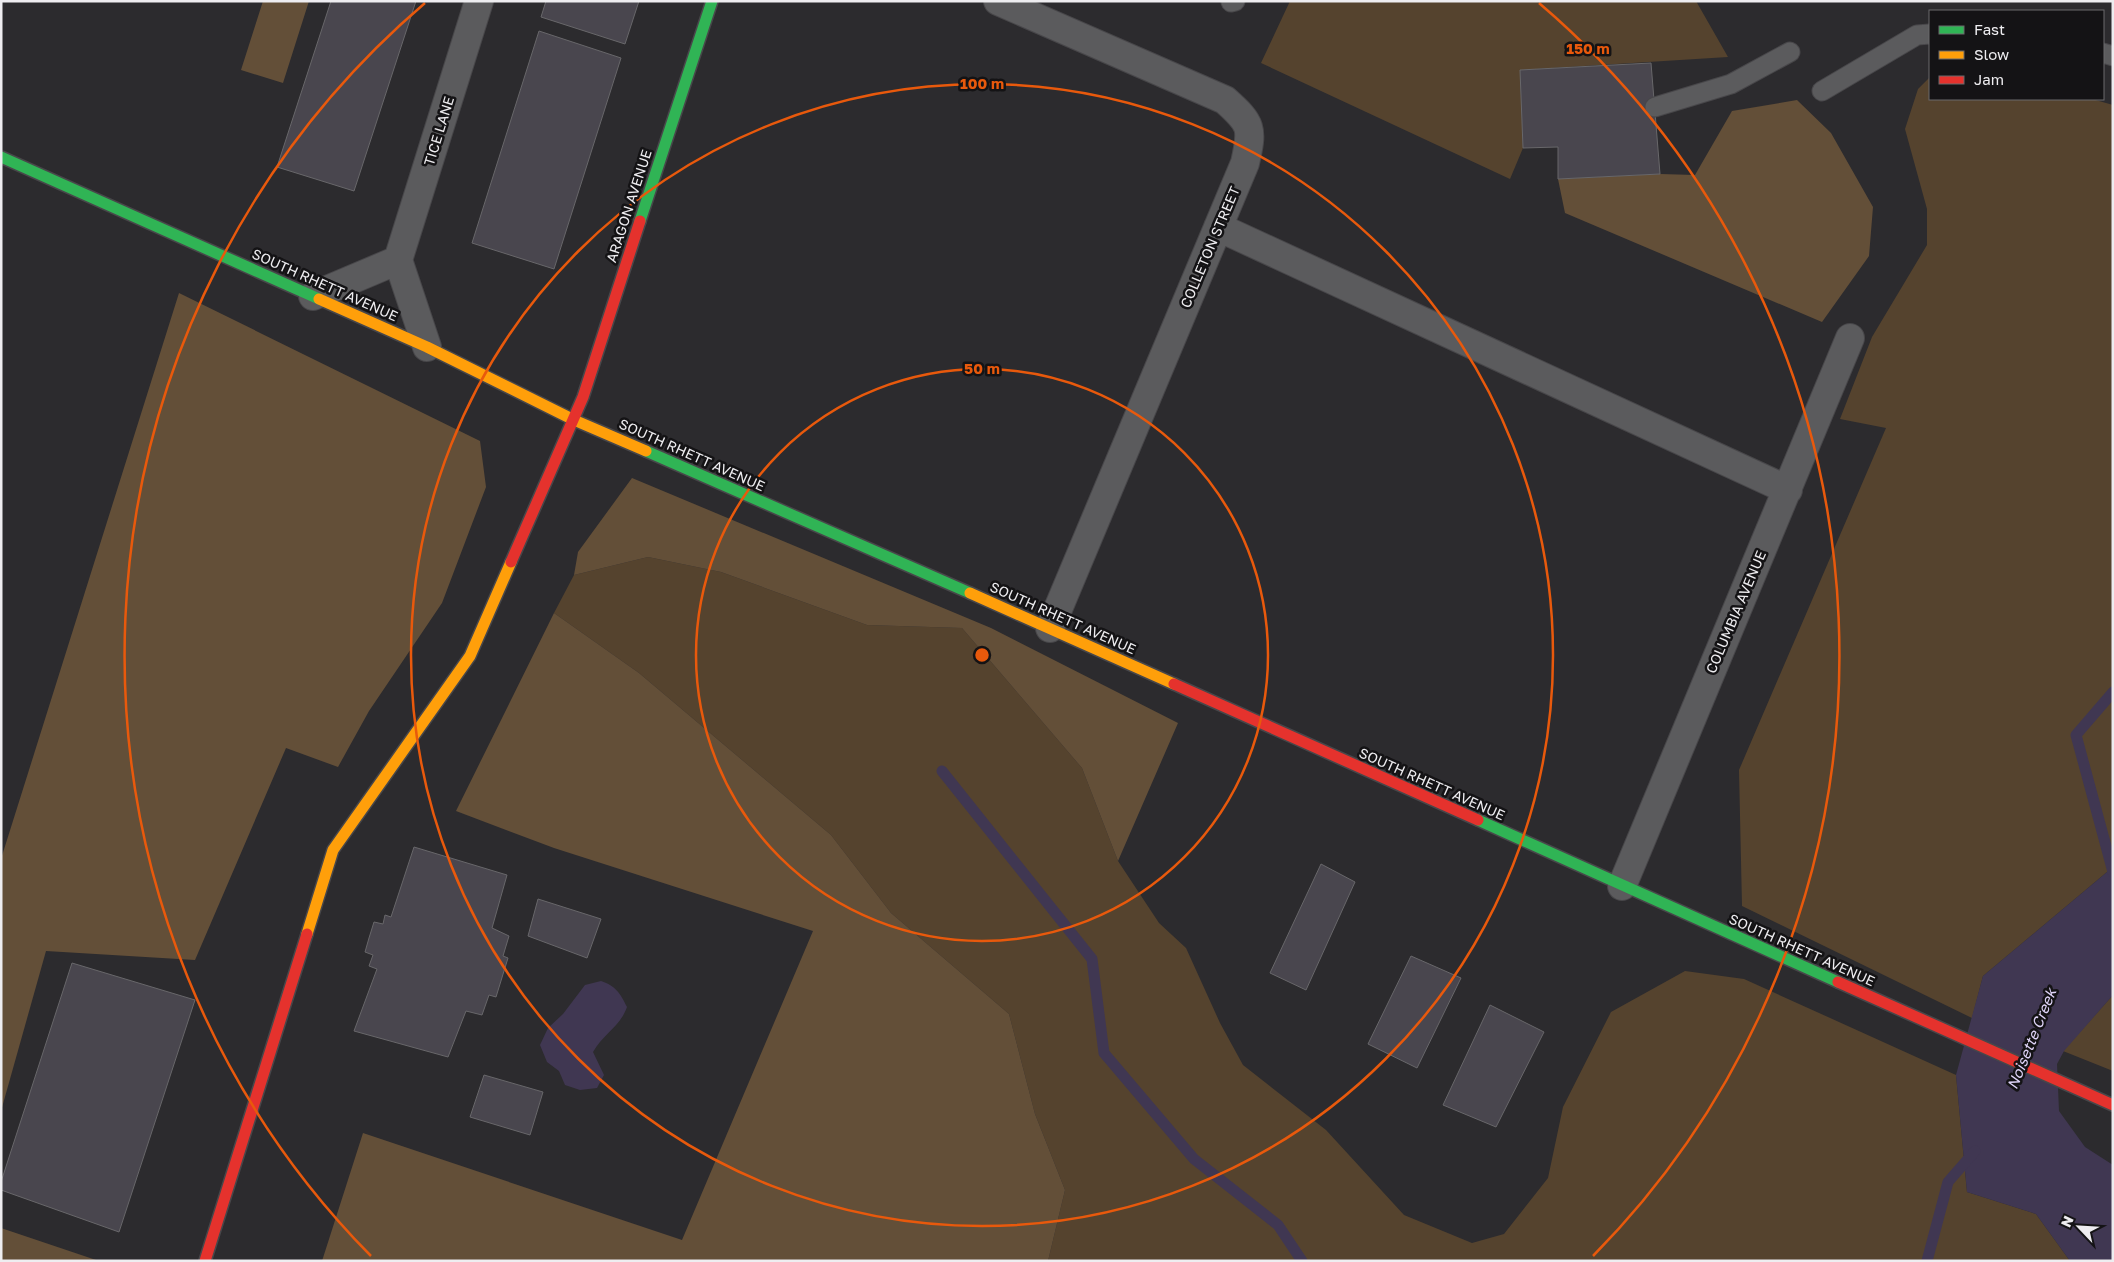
<svg xmlns="http://www.w3.org/2000/svg" width="2114" height="1262" viewBox="0 0 2114 1262" font-family="'Golos Text',sans-serif">
  <style>
    .green { fill: #55432e }
    .forest { fill: #634f38 }
    .water { fill: #403752 }
    .lines { fill: none; stroke-linecap: round; stroke-linejoin: round }
    .stream { stroke: #403752; stroke-width: 11 }
    .building { fill: #49464e; stroke: #68676a }
    .lane-casing { stroke: #48474a; stroke-width: 21 }
    .street-casing { stroke: #48474a; stroke-width: 30 }
    .fast-casing { stroke: #48474a; stroke-width: 14 }
    .slow-casing { stroke: #48474a; stroke-width: 14 }
    .jam-casing { stroke: #48474a; stroke-width: 14 }
    .lane { stroke: #5b5b5d; stroke-width: 19 }
    .street { stroke: #5b5b5d; stroke-width: 28 }
    .fast { stroke: #30b455; stroke-width: 11 }
    .slow { stroke: #ff9f0a; stroke-width: 11 }
    .jam { stroke: #e5322d; stroke-width: 11 }
    .ring { fill: none; stroke: #e8590c; stroke-width: 2.5 }
    .labels { text-anchor: middle; stroke-width: 5; stroke-linejoin: round; paint-order: stroke }
    .street-label { font-size: 14px; fill: #eeedf0; stroke: #141315 }
    .water-label { font-size: 15px; font-style: italic; fill: #ded3f7; stroke: #141315 }
    .centre { fill: #e8590c; stroke: #141315; stroke-width: 2.5 }
    .ring-label { font-size: 15px; text-anchor: middle; font-weight: bold; fill: #e8590c; stroke: #141315; stroke-width: 5; stroke-linejoin: round; paint-order: stroke }
  </style>
  <rect width="100%" height="100%" fill="#2c2b2e"/>
  <path class="green" d="M1290,1H1696L1728,57L1520,70L1523,148L1510,179L1261,63Z
    M1930,77V99H2092L2113,105V867L1983,976L1972,1018L1742,906L1739,770L1886,428L1840,419L1872,337L1927,245V209L1905,129L1918,89Z
    M648,557L721,572L867,625L962,628L1082,768L1118,861L1159,923L1186,948L1220,1023L1243,1065L1326,1130L1404,1215L1472,1243L1504,1234L1548,1178L1563,1107L1611,1012L1685,971L1744,979L1956,1075L1967,1192L2036,1214L2070,1261H1048L1065,1190L1035,1114L1009,1014L891,913L831,835L639,673L554,613L574,575Z
    M2113,995V1071L2063,1051Z"/>
  <path class="forest" d="M263,1H309L283,83L241,70Z
    M1797,100L1831,133L1873,207L1869,256L1822,322L1565,213L1558,179L1660,174L1695,175L1732,111Z
    M179,293L480,441L486,487L442,603L369,711L338,767L286,748L195,960L46,951L1,1111V859Z
    M632,478L991,628L1178,723L1118,861L1082,768L962,628L867,625L721,572L648,557L574,575L578,552Z
    M554,613L639,673L831,835L891,913L1009,1014L1035,1114L1065,1190L1048,1261H322L363,1133L682,1240L813,931L554,848L456,811Z
    M1,1228L99,1261H1Z"/>
  <path class="water" d="M2113,867V995L2064,1051L2057,1064L2059,1111L2085,1147L2113,1165V1261H2070L2036,1214L1967,1192L1956,1075L1983,976Z
    M601,981C616,986 620,993 627,1007C620,1027 604,1033 593,1052L604,1075L597,1088L580,1090L565,1085L559,1071L547,1062L540,1045L548,1028L563,1014L585,985Z"/>
  <g class="lines">
    <path class="stream" d="M2113,692L2076,735L2113,872
      M942,771L1092,959L1104,1053L1194,1159L1278,1225L1302,1261
      M1927,1261L1948,1182L1975,1151"/>
  </g>
  <path class="building" d="M331,1H416L354,191L277,167Z
    M546,1H639L625,44L541,17Z
    M539,31L621,58L554,269L472,243Z
    M1651,63L1660,174L1558,179V147L1523,148L1520,70Z
    M414,847L507,875L492,928L509,936L503,956L508,958L496,997L489,995L482,1015L466,1011L448,1057L354,1031L377,969L369,966L373,955L365,952L369,938L374,922L383,924L385,915L391,917Z
    M1321,864L1355,882L1306,990L1270,973Z
    M538,899L601,919L587,958L528,936Z
    M1411,956L1461,978L1417,1068L1368,1044Z
    M72,963L195,1000L119,1232L1,1190V1182Z
    M1490,1005L1544,1032L1496,1127L1443,1105Z
    M484,1075L543,1092L530,1135L470,1117Z"/>
  <g class="lines">
    <g class="lane-casing">
      <path id="lane" d="M1231,2L1235,1
        M2103,53L2113,56
        M1822,91L1917,35L1930,34
        M1655,107L1731,84L1790,52"/>
    </g>
    <g class="street-casing">
      <path id="street" d="M998,1L1225,100C1252,124 1253,128 1245,163L1050,628
        M1218,227L1788,490
        M398,260L479,1
        M398,260L427,347
        M313,296L398,260
        M1622,886L1850,338"/>
    </g>
    <g class="fast-casing">
      <path id="fast" d="M1,157L319,299
        M640,221L712,1
        M646,451L970,593
        M1478,820L1838,982"/>
    </g>
    <g class="slow-casing">
      <path id="slow" d="M319,299L427,347L574,420L646,451
        M970,593L1174,684
        M307,934L333,850L470,656L511,562"/>
    </g>
    <g class="jam-casing">
      <path id="jam" d="M511,562L583,397L640,221
        M1174,684L1478,820
        M1838,982L2113,1105
        M205,1261L307,934"/>
    </g>
    <use href="#lane" class="lane"/>
    <use href="#street" class="street"/>
    <use href="#fast" class="fast"/>
    <use href="#slow" class="slow"/>
    <use href="#jam" class="jam"/>
  </g>
  <g class="ring">
    <circle cx="982" cy="655" r="286"/>
    <circle cx="982" cy="655" r="571"/>
    <path d="M371 1256A857 857 0 0 1 425 3M1539 3A857 857 0 0 1 1593 1256"/>
  </g>
  <g class="labels">
    <g class="street-label">
      <text transform="translate(439 131) rotate(-73)" y="5">TICE LANE</text>
      <text transform="translate(629 206) rotate(-72)" y="5">ARAGON AVENUE</text>
      <text transform="translate(1210 247) rotate(-67)" y="5">COLLETON STREET</text>
      <text transform="translate(325 285) rotate(24)" y="5">SOUTH RHETT AVENUE</text>
      <text transform="translate(692 455) rotate(24)" y="5">SOUTH RHETT AVENUE</text>
      <text transform="translate(1736 612) rotate(-67)" y="5">COLUMBIA AVENUE</text>
      <text transform="translate(1063 618) rotate(24)" y="5">SOUTH RHETT AVENUE</text>
      <text transform="translate(1432 784) rotate(24)" y="5">SOUTH RHETT AVENUE</text>
      <text transform="translate(1802 950) rotate(24)" y="5">SOUTH RHETT AVENUE</text>
    </g>
    <g class="water-label">
      <text transform="translate(2032 1039) rotate(-68)" y="5">Noisette Creek</text>
    </g>
  </g>
  <circle cx="982" cy="655" r="8" class="centre"/>
  <g class="ring-label">
    <text x="1588" y="54">150 m</text>
    <text x="982" y="89">100 m</text>
    <text x="982" y="374">50 m</text>
  </g>
  <rect width="2114" height="1262" fill="none" stroke="#eeedf0" stroke-width="5"/>
  <rect x="1929" y="10" width="175" height="90" fill="#141315" stroke="#6b6a6d"/>
  <rect x="1939" y="26" width="25" height="8" fill="#30b455" stroke="#6b6a6d"/>
  <text x="1974" y="35" font-size="15" fill="#eeedf0">Fast</text>
  <rect x="1939" y="51" width="25" height="8" fill="#ff9f0a" stroke="#6b6a6d"/>
  <text x="1974" y="60" font-size="15" fill="#eeedf0">Slow</text>
  <rect x="1939" y="76" width="25" height="8" fill="#e5322d" stroke="#6b6a6d"/>
  <text x="1974" y="85" font-size="15" fill="#eeedf0">Jam</text>
  <g transform="translate(2079 1227) rotate(295)" stroke="#141315" stroke-width="4" paint-order="stroke">
  <path d="M0-4L9 19L0 12L-9 19Z" fill="#eeedf0"/>
  <text y="-8" font-size="14" font-weight="bold" text-anchor="middle" fill="#eeedf0">N</text>
  </g>
</svg>
